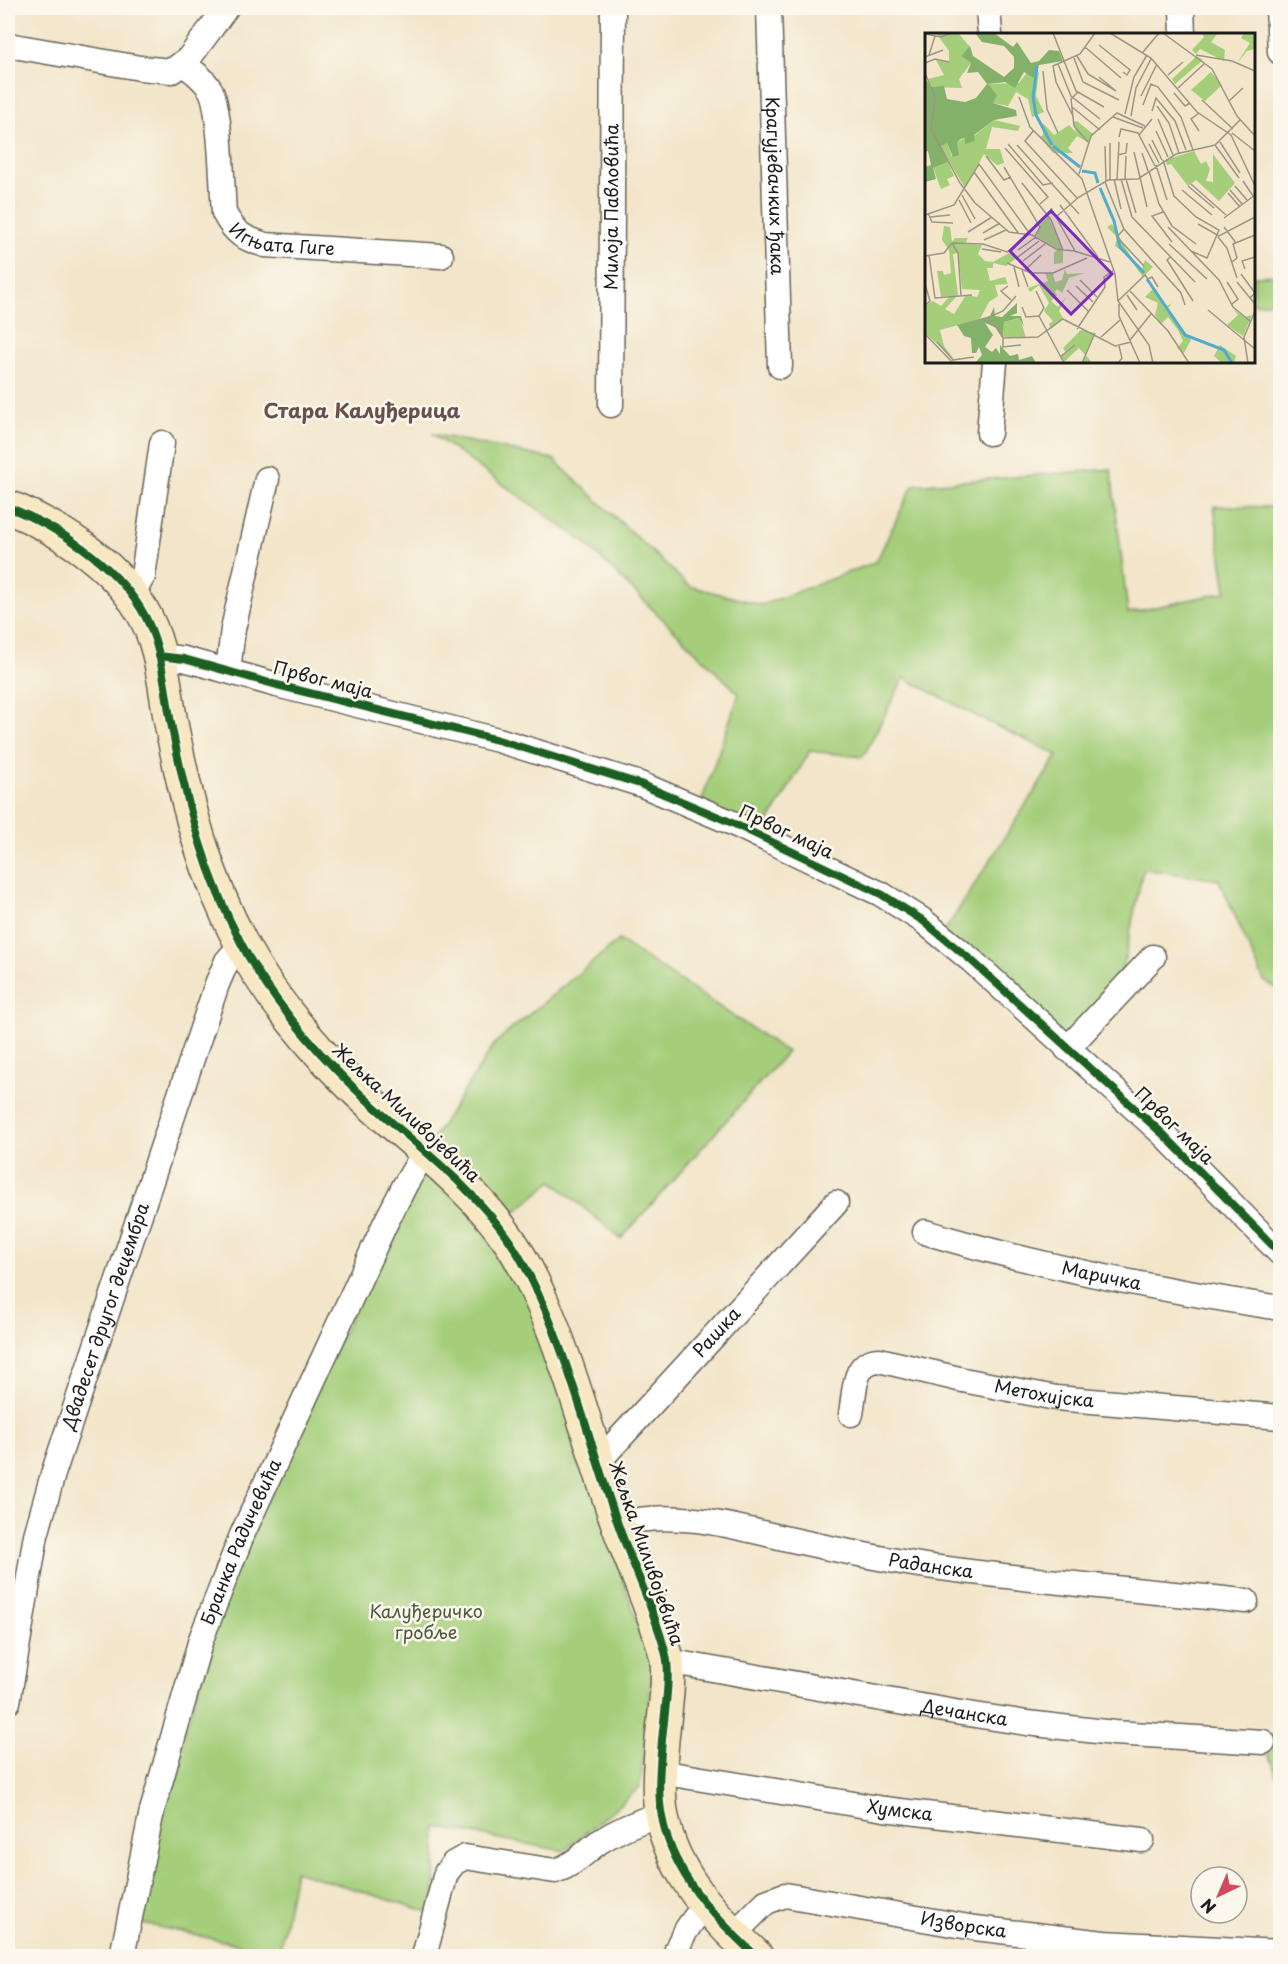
<svg xmlns="http://www.w3.org/2000/svg" width="1288" height="1964" viewBox="0 0 1288 1964" font-family="'Playpen Sans',sans-serif">
  <style>
    .green { fill: #a4ce7a; stroke: #60754b; stroke-width: 1.5 }
    .lines { fill: none; stroke-linecap: round; stroke-linejoin: round }
    .street-casing { stroke: #676259; stroke-width: 27 }
    .secondary-casing { stroke: #676259; stroke-width: 36 }
    .street { stroke: #fff; stroke-width: 24 }
    .secondary { stroke: #f7e8c3; stroke-width: 33 }
    .cycleway-casing { stroke: #fbf7ec; stroke-width: 11 }
    .cycleway { stroke: #1b5e20; stroke-width: 8 }
    .labels { text-anchor: middle; stroke-width: 5; stroke-linejoin: round; paint-order: stroke }
    .street-label { font-size: 18px; fill: #1c1c1c; stroke: #fbf7ec }
    .park-label { font-size: 18px; fill: #4c5a3d; stroke: #fbf7ec }
    .neighbourhood-label { font-size: 20px; font-weight: bold; fill: #67504d; stroke: #fbf7ec }
    .inset-river { fill: none; stroke: #51abce; stroke-width: 3 }
    .inset-road { fill: none; stroke: #9c9584; stroke-width: 1.5 }
    .view { fill: #7b2cbf; fill-opacity: 0.15; stroke: #7b2cbf; stroke-width: 3 }
    .inset-edge { fill: none; stroke: #1c1c1c; stroke-width: 3 }
  </style>
  <rect width="100%" height="100%" fill="#fbf7ec"/>
  <filter id="ink" filterUnits="userSpaceOnUse"><feTurbulence type="fractalNoise" baseFrequency=".0167" numOctaves="2"/><feDisplacementMap in="SourceGraphic" scale="12" xChannelSelector="R" yChannelSelector="G"/><feConvolveMatrix kernelMatrix="1 2 1 2 8 2 1 2 1" color-interpolation-filters="sRGB"/></filter>
  <filter id="wash" filterUnits="userSpaceOnUse"><feTurbulence type="fractalNoise" baseFrequency=".008" numOctaves="4" result="noise"/><feDisplacementMap in="SourceGraphic" scale="24" xChannelSelector="R" yChannelSelector="G"/><feGaussianBlur stdDeviation="1.35" result="paint"/><feColorMatrix in="noise" values="0 0 0 0 0 0 0 0 0 0 0 0 0 0 0 0 0 1.4 0 .05"/><feComposite in="paint" operator="in"/></filter>
  <g filter="url(#wash)">
    <rect width="100%" height="100%" fill="#f2e5c9"/>
    <path class="green" d="M1280,275V301L1254,304V276Z
      M432,434L553,459L689,586L762,605L876,562L913,485L1111,469L1128,613L1226,592L1214,506L1280,507V990L1264,981L1219,880L1143,869L1117,996L1067,1049L942,935L1058,755L998,727L904,678L863,757L810,751L760,837L699,808L739,694L584,542Z
      M619,940L787,1052L621,1239L552,1181L499,1226L425,1151L496,1042Z
      M423,1171L484,1223L535,1309L653,1670L640,1787L564,1851L436,1827L435,1914L295,1871L279,1953L130,1921L242,1535Z
      M1280,1735V1783L1263,1742Z"/>
  </g>
  <g filter="url(#ink)">
    <g class="lines">
      <g class="street-casing">
        <g id="street">
          <path id="s1" d="M769,8L780,366"/>
          <path d="M988,8L990,34"/>
          <path d="M1182,8L1183,34"/>
          <path d="M1278,8L1280,52"/>
          <path d="M8,45L140,68L172,71L189,58L226,8"/>
          <path id="s2" d="M183,64C193,71 203,78 210,89C221,106 222,189 224,213C235,234 243,238 265,245L441,256"/>
          <path id="s3" d="M611,405L613,8"/>
          <path d="M989,433L995,362"/>
          <path d="M128,592L137,586L143,576L162,443"/>
          <path d="M159,656L184,659L277,685L498,740L640,784L728,821L881,894L922,920L972,961L1164,1135L1280,1253"/>
          <path d="M228,671L233,629L267,479"/>
          <path d="M1067,1049L1153,957"/>
          <path id="s4" d="M925,1232C1040,1267 1161,1290 1280,1308"/>
          <path id="s5" d="M851,1414C855,1393 852,1361 879,1360L963,1380L1056,1398L1280,1417"/>
          <path id="s6" d="M598,1462L836,1203"/>
          <path id="s7" d="M618,1524C675,1509 732,1526 788,1539C833,1549 880,1559 926,1566C1032,1581 1139,1590 1246,1601"/>
          <path id="s8" d="M667,1661L955,1712L1027,1723L1114,1733L1263,1742"/>
          <path id="s9" d="M8,1702L36,1535L53,1474L217,984L227,961L242,944"/>
          <path id="s10" d="M660,1772L884,1809L1142,1840"/>
          <path id="s11" d="M733,1935L766,1902L785,1895L975,1928L1104,1943L1280,1952"/>
          <path id="s12" d="M122,1956L152,1811L201,1639L242,1535L385,1224L405,1185L425,1151"/>
          <path d="M424,1956L446,1873L454,1863L465,1857L555,1871C574,1865 584,1853 599,1842C619,1829 639,1821 661,1814"/>
          <path d="M675,1956C680,1936 692,1921 705,1905"/>
        </g>
      </g>
      <g class="secondary-casing">
        <path id="secondary" d="M8,507C58,527 112,562 141,609C164,646 164,692 173,733C188,809 205,874 241,943C266,992 312,1047 351,1085C403,1136 467,1179 509,1240C525,1263 537,1290 548,1316C576,1384 594,1457 619,1527C634,1569 655,1611 666,1655C671,1677 664,1717 662,1740C660,1765 657,1792 662,1817C673,1875 715,1918 756,1956"/>
      </g>
      <use href="#street" class="street"/>
      <use href="#secondary" class="secondary"/>
      <g class="cycleway-casing">
        <path id="cycleway" d="M8,507C58,527 112,562 141,609C164,646 164,692 173,733C188,809 205,874 241,943C266,992 312,1047 351,1085C403,1136 467,1179 509,1240C525,1263 537,1290 548,1316C576,1384 594,1457 619,1527C634,1569 655,1611 666,1655C671,1677 664,1717 662,1740C660,1765 657,1792 662,1817C673,1875 715,1918 756,1956
          M159,656L184,659L277,685L498,740L640,784L728,821L881,894L922,920L972,961L1164,1135L1280,1253"/>
      </g>
      <use href="#cycleway" class="cycleway"/>
    </g>
  </g>
  <g class="labels">
    <g class="street-label">
      <text dy="6" stroke="none"><textPath href="#s1" startOffset="178">Крагујевачких ђака</textPath></text>
      <text dy="6" stroke="none"><textPath href="#s3" startOffset="198">Милоја Павловића</textPath></text>
      <text dy="6" stroke="none"><textPath href="#s2" startOffset="232">Игњата Гиге</textPath></text>
      <text transform="translate(323 680) rotate(14)" y="6">Првог маја</text>
      <text transform="translate(786 832) rotate(25)" y="6">Првог маја</text>
      <text transform="translate(406 1113) rotate(43)" y="6">Жељка Миливојевића</text>
      <text transform="translate(1174 1126) rotate(44)" y="6">Првог маја</text>
      <text dy="6" stroke="none"><textPath href="#s4" startOffset="182">Маричка</textPath></text>
      <text dy="6" stroke="none"><textPath href="#s9" startOffset="399">Двадесет другог децембра</textPath></text>
      <text dy="6" stroke="none"><textPath href="#s6" startOffset="176">Рашка</textPath></text>
      <text dy="6" stroke="none"><textPath href="#s5" startOffset="236">Метохијска</textPath></text>
      <text dy="6" stroke="none"><textPath href="#s12" startOffset="432">Бранка Радичевића</textPath></text>
      <text transform="translate(646 1553) rotate(71)" y="6">Жељка Миливојевића</text>
      <text dy="6" stroke="none"><textPath href="#s7" startOffset="318">Раданска</textPath></text>
      <text dy="6" stroke="none"><textPath href="#s8" startOffset="302">Дечанска</textPath></text>
      <text dy="6" stroke="none"><textPath href="#s10" startOffset="243">Хумска</textPath></text>
      <text dy="6" stroke="none"><textPath href="#s11" startOffset="248">Изворска</textPath></text>
    </g>
    <g class="park-label">
      <text x="426" y="1618">Калуђеричко<tspan x="426" dy="21">гробље</tspan></text>
    </g>
    <g class="neighbourhood-label">
      <text x="362" y="418">Стара Калуђерица</text>
    </g>
  </g>
  <g transform="translate(925 33)">
    <rect width="330" height="330" fill="#f2e5c9"/>
    <path d="M11,0H33L45,14L36,23L46,30L34,46L37,55L7,54L3,46L19,42L11,27L24,29V18ZM276,0H293L286,9L300,17L299,28L275,16L271,21L267,17L279,4ZM319,0L330,1V16L322,18L312,30L325,10L316,5ZM272,23L278,27L250,51L247,46ZM103,38L109,45L114,38L111,63L119,79L107,84L103,66L91,59L83,73L68,70L63,51L94,50ZM286,39L297,52L280,68L266,57ZM69,87L95,93L93,98L67,94L61,116H75L79,130L72,132L59,121L40,155L15,113L22,109L27,124L32,109L40,105V110ZM152,88L168,101L164,110L152,103L143,115L148,120H128L115,104L118,102V90L129,102L144,92L151,99L148,89ZM269,118L276,131L281,128L285,136L281,148L288,149V121L310,150L294,168L271,147L263,153L246,131L242,132L240,127ZM23,129L29,143L22,146L25,152L16,156L8,135ZM123,183L138,217V230L129,231V220L133,216L111,203L114,193ZM187,191L210,231L217,236L220,227L228,234L218,244L202,222L190,213L192,204L182,194ZM19,193L25,194L27,209L30,205H43L40,211L57,212L53,221L60,228L68,229L84,220L93,224L81,233L68,230V235H62L65,248L80,244L83,251L70,252L73,263L64,269L55,286L15,297L19,313L29,326L0,300V272L8,268L16,273L25,263L16,264L12,238H18L19,242L26,240L24,217L17,207ZM33,220L37,256L55,257L52,264L41,262L29,281L20,276L33,262L28,221ZM140,236L142,241L160,240L144,245L137,260L132,256L130,259L132,262L126,268L133,274L141,264L134,278L138,285L126,296L124,291L128,288L119,278L124,270L114,252L105,259L103,255L123,248L120,240H128L130,249L137,247ZM228,256L237,270L242,273L247,270L243,275L266,307L259,320L252,315L258,308L253,297L243,284L236,291L230,282L233,270L220,264ZM308,276L319,284L327,282L318,303L302,292L313,282ZM95,285L101,305L78,304L79,289ZM156,297L170,300L161,322L167,330H157L160,322L154,315L139,329L135,324L141,320L138,315ZM295,312L311,323L309,330H297L289,323Z" fill="#a4ce7a" fill-rule="evenodd"/>
    <path d="M50,0H69L88,14L92,9L106,30L114,28L124,17L134,18L138,28L114,32L109,45L99,39L90,55L80,49L63,51L72,62L68,70L91,77L92,83L69,87L49,102L50,108L40,111V105L36,106L32,109L34,122L28,124L22,110L16,113L23,129L8,135L11,146L0,149V134L6,132L3,118L0,119V46L7,54L19,53L22,66L40,69L51,65L62,51L53,39L42,40L46,30L36,23L45,13L48,23L79,44L89,35V24L79,13L57,9ZM92,270V280L85,283H96L99,294L94,285L79,289L78,304L71,294L60,290L68,302L60,314L67,319L71,315L75,321V312L85,323L93,321L94,327L107,323L111,330H50L57,322L54,314L51,320H47L46,305L39,303L32,292L65,283L69,274L70,283L77,284Z" fill="#83b16a"/>
    <path class="inset-river" d="M112,33L108,64L111,82L127,112M128,113L155,134M157,138L170,140L173,150M175,155L189,188L195,214L219,240M222,246L260,302L299,317L307,330"/>
    <path class="inset-road" d="M128,0L151,58L179,74M185,0L226,25L272,79L306,102L330,153M238,0L287,36L312,83L330,103M0,1L16,4L27,0M174,12L205,37L202,42L198,39M160,14L196,45M218,19L234,0M4,22L10,3M271,22L307,28L330,38M152,23L163,41L191,58L174,44M0,24L18,17M149,25L158,49L194,67M0,30L10,26L24,29M133,31L146,63L175,86M118,38L122,76L133,100M0,40L10,64L6,96L35,150L50,170L84,199L107,202L131,216L149,218L185,229M243,42L258,29M253,55L280,30M153,59L146,66L149,93L163,109M249,60L260,73L265,70M216,63L232,31M94,64L105,94L157,146L190,241L193,268L224,312L228,330M277,67L308,96M304,68L318,55M218,72L226,51L233,54L256,84L268,117M232,73L244,90L254,120M147,74L175,97M227,78L231,65L250,88L261,117M274,80L266,86L274,98M200,81L209,44L222,22M148,83L131,49L128,33L155,21L170,0M206,83L211,55L226,26M188,84L218,95M233,86L248,122M109,97L100,108L152,165M231,98L243,124M307,100L330,118M214,102L227,86M194,104L196,96L213,100L230,133M227,107L237,127M295,109L315,140M185,110V147M83,111L118,152L128,150M224,111L234,130M92,112L154,181M290,112L314,145M180,113L181,148M80,115L123,164L115,171M209,119L222,174M217,120L223,138M193,122L201,120L202,110M61,123L79,147L86,144M238,127L249,163L271,184L294,197L282,225L266,218M231,132L242,167M79,134L115,194L110,203M224,138L234,171L247,193L271,211M49,139L94,201M154,141L166,103L192,80L220,93M189,146L196,176M192,146L194,109M196,146L207,184L270,249M200,146L201,123M201,146L211,180M318,148L328,163M180,149L199,196L256,260L260,272M97,150L126,187L138,217M266,151L301,182M263,153L289,175M310,153L322,167M257,157L287,182M305,157L317,171M303,160L315,174M37,162L50,186M34,167L46,190M135,172L173,224M126,175L150,218M238,179L227,183L247,209M3,180L7,189L28,190M0,182L29,172L54,131L105,201M132,183L154,164L183,147L213,146L251,121L290,112L315,87M5,184L25,182M299,185L330,162M273,191L294,203L330,184M243,194L294,247L308,274L325,288M299,194L311,210M199,196L192,204L219,233M43,199L67,184M58,200L75,190M293,204L302,215L312,245M59,207L81,197M27,210L58,211L82,219L104,201M27,210L33,220L36,262M244,211L282,246M57,216L76,219M93,217L111,204M4,222L10,265L47,262M0,223L19,220L27,210M93,224L114,208M245,224L242,227L268,268M98,228L120,211M307,229L312,225L308,211L330,202M82,230L106,240H128L162,225M89,234L94,254M320,236L317,228L330,224M97,237L103,254M99,238L116,222M316,241L330,260L325,265L330,271M155,247L172,264M302,249L313,266L307,271M312,249L325,265M0,251L5,268L0,272M83,253L76,258L86,267M151,253L168,269M142,257L163,278M111,258L119,275L114,283M205,258L243,298L264,330M202,262L212,277M193,268L220,242L223,246L227,244L233,254M194,271V283L215,330M97,274L101,284L114,283M283,277L330,316M114,283L139,330M152,296L180,254L179,244L189,237M0,301L28,330M176,304L195,287M78,305L113,304L138,286L190,313L206,309M78,305L71,294L58,287L78,278L91,263M78,305V314L96,312M205,307L226,281M12,309L29,328M135,324L150,312M28,327L49,324M157,330L170,300M193,330L197,325L194,313M323,330L319,304L330,278"/>
    <path class="view" d="M126,178L187,241L146,281L85,218Z"/>
    <rect width="330" height="330" class="inset-edge"/>
  </g>
  <rect width="1288" height="1964" fill="none" stroke="#fbf7ec" stroke-width="30"/>
  <g transform="translate(1219 1895) rotate(224)"><circle r="28" fill="#fbf7ec" stroke="#a29f99" stroke-width="1.5"/>
  <path d="M0-4.5L10 22L0 15L-10 22Z" fill="#d1495b"/>
  <text y="-9" font-size="16" font-weight="bold" text-anchor="middle" fill="#1c1c1c">N</text>
  </g>
</svg>
